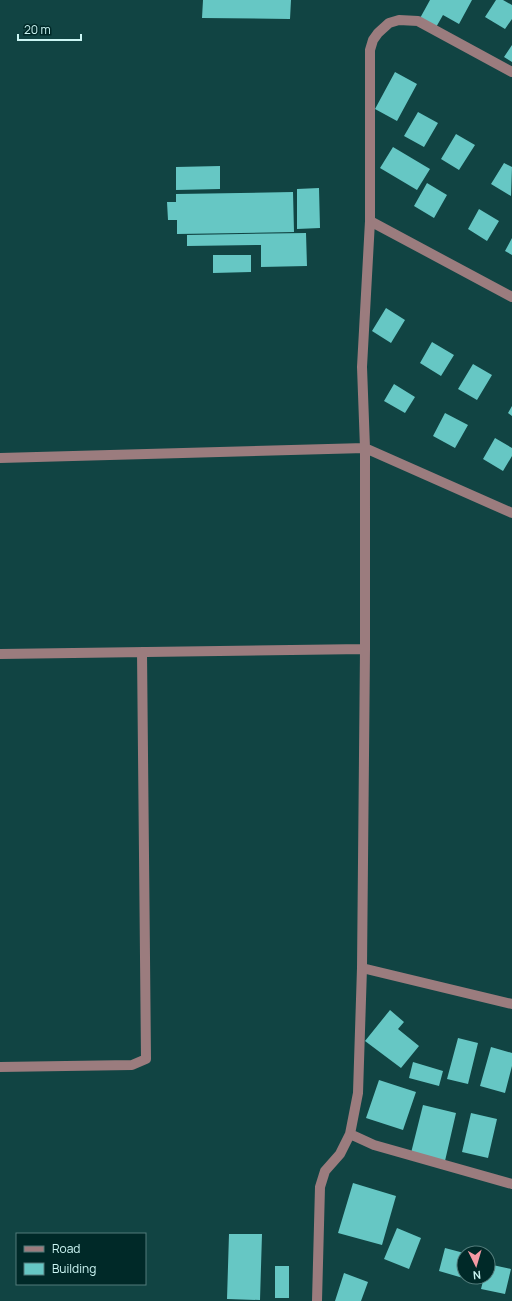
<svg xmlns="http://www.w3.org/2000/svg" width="512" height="1301" viewBox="0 0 512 1301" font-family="Manrope,sans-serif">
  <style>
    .building { fill: #66c7c4 }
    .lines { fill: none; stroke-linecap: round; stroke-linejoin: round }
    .minor { stroke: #9b7c7e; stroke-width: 10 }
  </style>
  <rect width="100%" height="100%" fill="#114443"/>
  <path class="building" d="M203,0H291L290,19L202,18Z
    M430,0H472L459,24L443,15L435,29L419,20Z
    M496,0H503L512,5V19L505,29L485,17Z
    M512,45V62L504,57Z
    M395,72L417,84L397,121L375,109Z
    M418,112L438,123L424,147L404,136Z
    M456,134L475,145L459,170L441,159Z
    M393,147L430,169L417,190L380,168Z
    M504,163L512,167L511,196L491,184Z
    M220,166V189L176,190V167Z
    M427,183L447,195L434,218L414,206Z
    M319,188L320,228L297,229V189Z
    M293,192L294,232L177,234V220H168L167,202H176V194Z
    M479,209L499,221L487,241L468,229Z
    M306,233L307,266L261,267V245L187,246V235Z
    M512,238V255L505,251Z
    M213,255H251V272L213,273Z
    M386,308L405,320L391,343L372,331Z
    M432,342L454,355L441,376L420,363Z
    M473,364L492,375L477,400L458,389Z
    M394,384L415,397L405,413L384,401Z
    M512,406V416L508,413Z
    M445,413L468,425L455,448L433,436Z
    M495,438L512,448V456L503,471L483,459Z
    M390,1010L404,1022L398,1029L419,1046L401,1068L365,1041Z
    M458,1038L478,1043L468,1084L447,1079Z
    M491,1047L512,1053V1066L505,1093L480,1086Z
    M413,1062L443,1071L439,1086L409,1078Z
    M379,1080L416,1092L403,1130L366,1118Z
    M423,1105L456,1113L445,1161L411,1153Z
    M471,1113L497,1119L488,1158L462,1152Z
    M353,1183L396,1196L382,1245L338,1233Z
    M397,1228L421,1238L409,1269L384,1259Z
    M229,1234H262L260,1300L227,1299Z
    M445,1248L464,1253L463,1278L439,1271Z
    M488,1264L511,1269L505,1294L481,1289L484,1277H488Z
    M275,1266H289V1298H275Z
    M344,1273L368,1282L361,1301H335Z"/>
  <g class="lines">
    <path class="minor" d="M370,221L512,297
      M0,458L365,448L512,513
      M0,654L365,649
      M362,968L512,1004
      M0,1067L132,1065L146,1059L142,652
      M350,1134L374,1145L512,1184
      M317,1301L320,1187L325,1171L340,1154L350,1134L358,1093L362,968L365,649V448L362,367L370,221V50L373,40L378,33L389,23L399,20L418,21L512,72"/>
  </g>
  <rect x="16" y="1233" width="130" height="52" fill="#002928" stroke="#527b7a"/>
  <rect x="24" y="1246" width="20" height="6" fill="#9b7c7e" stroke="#527b7a"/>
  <text x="52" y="1253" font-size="12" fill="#ccf6f4">Road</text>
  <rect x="24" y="1263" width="20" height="12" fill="#66c7c4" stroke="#527b7a"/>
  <text x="52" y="1273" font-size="12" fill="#ccf6f4">Building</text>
  <g transform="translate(476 1265) rotate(175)"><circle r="19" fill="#002928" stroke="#527b7a"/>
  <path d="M0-3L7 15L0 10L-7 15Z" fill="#f49aa4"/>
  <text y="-6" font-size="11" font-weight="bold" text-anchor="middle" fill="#ccf6f4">N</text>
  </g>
  <path d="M18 34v6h63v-6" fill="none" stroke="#ccf6f4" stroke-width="2"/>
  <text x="24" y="34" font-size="12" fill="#ccf6f4" stroke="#002928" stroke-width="3" paint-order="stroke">20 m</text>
</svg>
